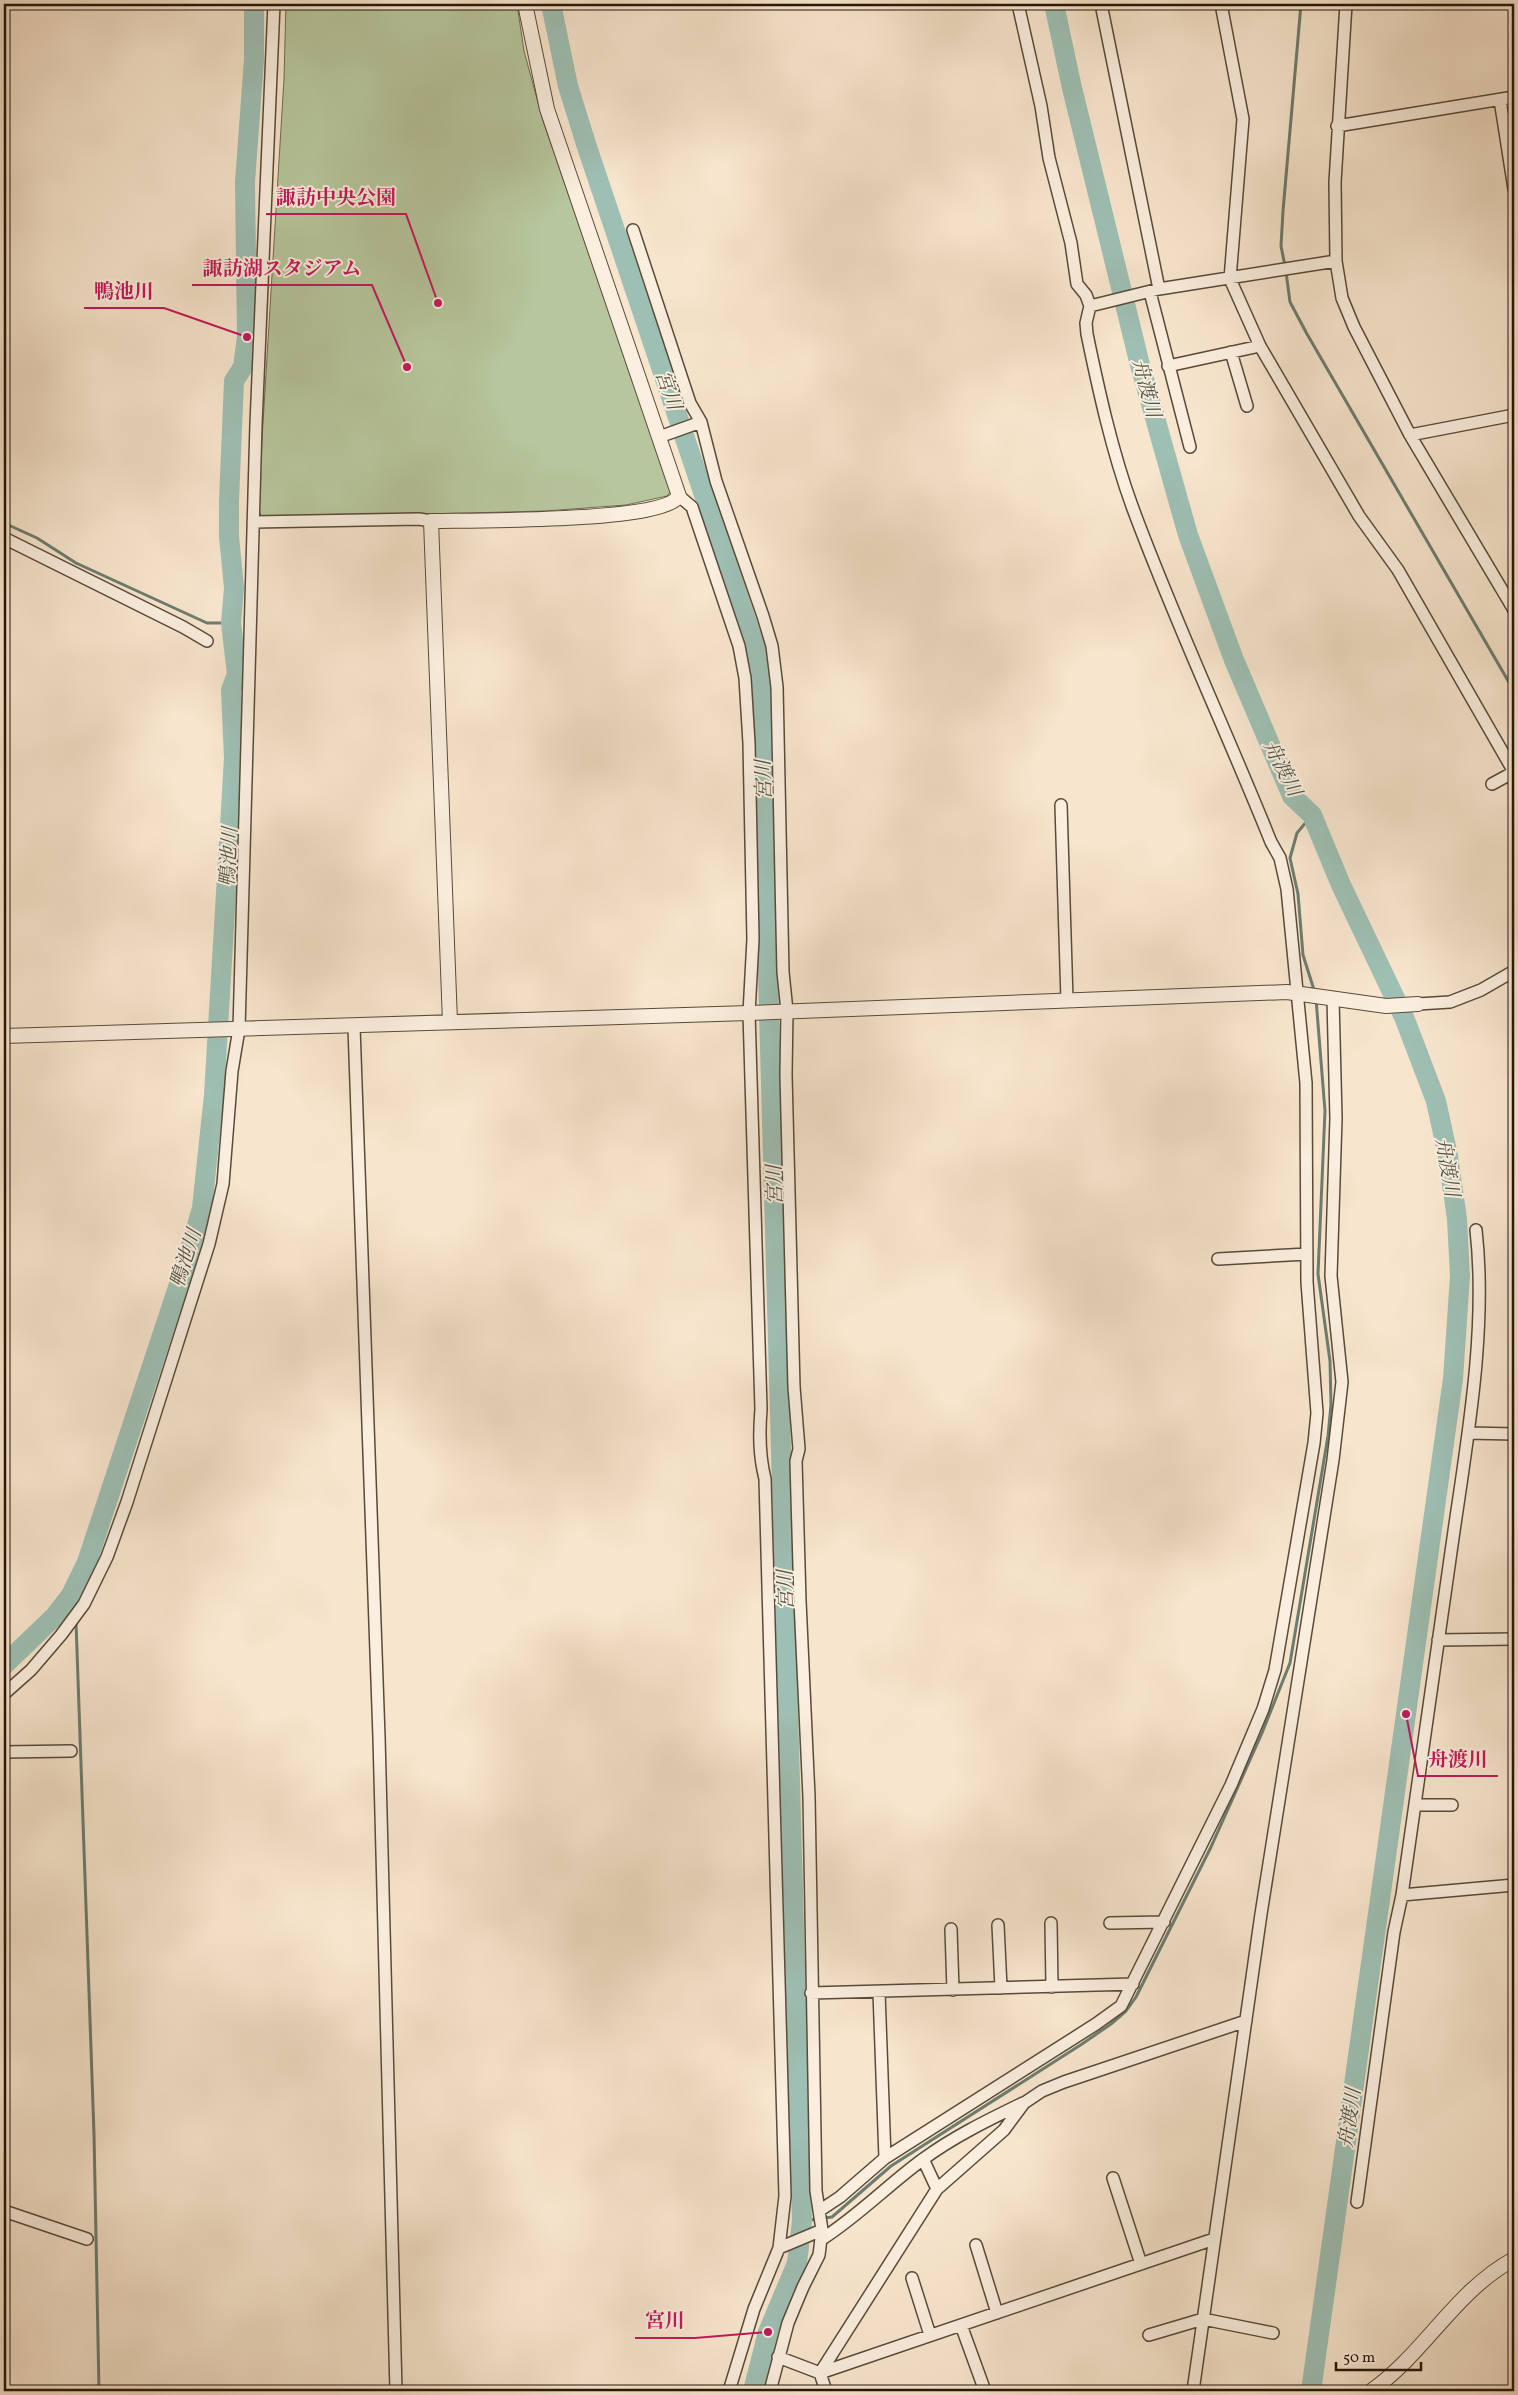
<svg xmlns="http://www.w3.org/2000/svg" width="1518" height="2395" viewBox="0 0 1518 2395" font-family="Vollkorn,'Noto Serif JP',serif">
  <style>
    .green { fill: #b7c69d; stroke: #6e6e53 }
    .lines { fill: none; stroke-linecap: round; stroke-linejoin: round }
    .stream { stroke: #6d7c6f; stroke-width: 3 }
    .river { stroke: #9ebfb3; stroke-width: 20 }
    .minor-casing { stroke: #594a3a; stroke-width: 14 }
    .tertiary-casing { stroke: #594a3a; stroke-width: 16 }
    .minor { stroke: #faeede; stroke-width: 11 }
    .tertiary { stroke: #faeede; stroke-width: 14 }
    .labels { text-anchor: middle; stroke-width: 4; stroke-linejoin: round; paint-order: stroke }
    .water-label { font-size: 20px; font-style: italic; fill: #4f5244; stroke: #faeede }
    .leader { fill: none; stroke: #c2185b; stroke-width: 2 }
    .callout-dot { fill: #c2185b; stroke: #faeede; stroke-width: 2 }
    .callout-label { font-size: 20px; text-anchor: middle; font-weight: bold; fill: #c2185b; stroke: #faeede; stroke-width: 4; stroke-linejoin: round; paint-order: stroke }
  </style>
  <rect width="100%" height="100%" fill="#f7e5cd"/>
  <filter id="stains"><feTurbulence type="fractalNoise" baseFrequency=".004" numOctaves="4"/><feColorMatrix values="0 0 0 0 .2 0 0 0 0 .09 0 0 0 0 .02 0 0 0 .5 -.17"/></filter>
  <radialGradient id="worn" r=".72"><stop offset=".6" stop-color="#630" stop-opacity="0"/><stop offset="1" stop-color="#630" stop-opacity=".3"/></radialGradient>
  <path class="green" d="M286,4H517L524,51L543,121L671,491L667,496L626,505L545,511L263,518L259,512L258,505L284,79Z"/>
  <g class="lines">
    <path class="stream" d="M1285,266L1281,246L1283,211L1301,4
      M1286,272L1290,302L1307,334L1514,691
      M4,523L37,538L76,563L207,623H231
      M1312,815L1297,833L1290,858L1298,894L1303,955L1315,993
      M71,1595L75,1611
      M76,1622L94,2134L99,2391
      M802,2221L832,2217L891,2166L1082,2044L1111,2024L1126,2011L1136,1997L1211,1847L1262,1733L1290,1663L1328,1436L1331,1405L1330,1361L1318,1274L1325,1111L1316,999"/>
    <path class="river" d="M551,4L568,86L587,147L738,596L756,650L760,681L802,2221L797,2263L768,2332L753,2391
      M1054,4L1072,88L1139,361L1188,535L1234,660L1292,796L1312,815L1341,885L1404,1017L1436,1101L1448,1156L1457,1219L1460,1276L1453,1379L1311,2391
      M4,1665L54,1617L71,1595L87,1562L188,1257L202,1208L214,1095L234,758L231,690L237,674L231,623L234,588L229,536V501L234,381L243,367L247,337L245,182L254,59V4"/>
    <g class="minor-casing">
      <path id="minor" d="M1101,4L1159,289
        M1221,4L1243,119L1230,279L1260,346L1359,516L1398,570L1514,772
        M1346,4L1335,182L1336,261L1342,298L1354,327L1410,435L1514,610
        M1500,100L1514,189
        M1337,126L1514,97
        M633,230L690,403L701,422L716,481L763,616L772,646L777,687L783,972L787,1011L786,1075L794,1387L799,1449L796,1461L800,1601L809,1797L816,2191L822,2230L819,2255L803,2287L788,2323L770,2391
        M1150,292L1190,447
        M1090,306L1159,289L1336,261
        M1231,352L1247,406
        M1168,366L1260,346
        M1410,435L1514,415
        M659,437L701,422
        M679,496L692,507L739,646L745,678L749,743L753,939L749,1013L761,1409C759,1434 759,1455 765,1479L785,2196L779,2248L754,2309L729,2391
        M253,522L419,519L431,521
        M4,538L183,627L207,641
        M1492,784L1514,772
        M1061,805L1067,1000
        M1418,1004L1450,1002L1481,990L1514,971
        M354,1027L379,1737L396,2391
        M1218,1259L1307,1254
        M1468,1433L1514,1434
        M1438,1640L1514,1639
        M4,1694L31,1670L61,1635L84,1604L107,1557L127,1502L209,1244L223,1184L232,1071L239,1029L256,424L274,4
        M4,1752L71,1751
        M1415,1805H1452
        M1402,1895L1514,1885
        M1051,1923L1052,1987
        M1110,1923L1164,1922
        M998,1925L1001,1988
        M951,1929L953,1990
        M879,1992L885,2158
        M811,1993L1133,1984
        M923,2159L937,2189
        M1113,2178L1141,2264
        M1357,2202L1394,1932L1402,1895C1419,1774 1437,1652 1454,1531C1468,1435 1487,1327 1476,1230
        M4,2211L87,2239
        M819,2211L840,2197L885,2158L1096,2024L1121,2006L1231,1785L1263,1709L1275,1670L1314,1443L1317,1413L1307,1282L1306,1083L1287,889L1280,858L1271,842C1226,730 1174,620 1132,506C1112,451 1099,392 1087,334L1086,323L1090,306L1086,295L1077,284L1071,243L1049,158L1041,106L1018,4
        M822,2239C858,2216 888,2185 922,2160C953,2137 988,2120 1023,2103
        M976,2245L997,2313
        M779,2248L822,2230
        M912,2278L930,2335
        M961,2325L985,2391
        M1149,2335L1203,2319L1273,2333
        M778,2357L820,2373L1214,2239
        M820,2373L937,2189L1004,2130L1024,2103L1042,2091L1064,2082L1246,2021
        M820,2373L826,2391
        M1193,2391L1261,1914L1333,1460L1342,1382L1331,1276L1336,1118L1333,999"/>
    </g>
    <g class="tertiary-casing">
      <path id="tertiary" d="M450,1022L431,521C469,520 662,523 679,496L547,109L525,4
        M4,1036L749,1013L1287,992L1386,1006L1418,1004
        M1371,2391C1425,2353 1455,2291 1514,2259"/>
    </g>
    <use href="#minor" class="minor"/>
    <use href="#tertiary" class="tertiary"/>
  </g>
  <g class="labels">
    <g class="water-label">
      <text transform="translate(1147 388) rotate(75)" y="7">舟渡川</text>
      <text transform="translate(669 390) rotate(71)" y="7">宮川</text>
      <text transform="translate(1283 768) rotate(63)" y="7">舟渡川</text>
      <text transform="translate(763 780) rotate(-92)" y="7">宮川</text>
      <text transform="translate(228 857) rotate(-87)" y="7">鴨池川</text>
      <text transform="translate(1448 1167) rotate(80)" y="7">舟渡川</text>
      <text transform="translate(774 1185) rotate(-92)" y="7">宮川</text>
      <text transform="translate(185 1258) rotate(-72)" y="7">鴨池川</text>
      <text transform="translate(785 1590) rotate(-92)" y="7">宮川</text>
      <text transform="translate(1349 2118) rotate(-82)" y="7">舟渡川</text>
    </g>
  </g>
  <path class="leader" d="M438 303L406 214H266M407 367L372 285H192M247 337L164 308H84M1406 1714L1418 1776H1498M768 2332L695 2338H635"/>
  <g class="callout-dot">
    <circle cx="438" cy="303" r="5"/>
    <circle cx="407" cy="367" r="5"/>
    <circle cx="247" cy="337" r="5"/>
    <circle cx="1406" cy="1714" r="5"/>
    <circle cx="768" cy="2332" r="5"/>
  </g>
  <g class="callout-label">
    <text x="336" y="204">諏訪中央公園</text>
    <text x="282" y="275">諏訪湖スタジアム</text>
    <text x="124" y="298">鴨池川</text>
    <text x="1458" y="1766">舟渡川</text>
    <text x="665" y="2327">宮川</text>
  </g>
  <rect width="1518" height="2395" fill="none" stroke="#f7e5cd" stroke-width="20"/>
  <rect x="5" y="5" width="1508" height="2385" fill="none" stroke="#241709" stroke-width="2.5"/>
  <rect x="10" y="10" width="1498" height="2375" fill="none" stroke="#241709"/>
  <path d="M1336 2362v8h85v-8" fill="none" stroke="#241709" stroke-width="2.5"/>
  <text x="1343" y="2362" font-size="15" fill="#241709" stroke="#faeede" stroke-width="4" paint-order="stroke">50 m</text>
  <rect width="100%" height="100%" filter="url(#stains)"/>
  <rect width="100%" height="100%" fill="url(#worn)"/>
</svg>
